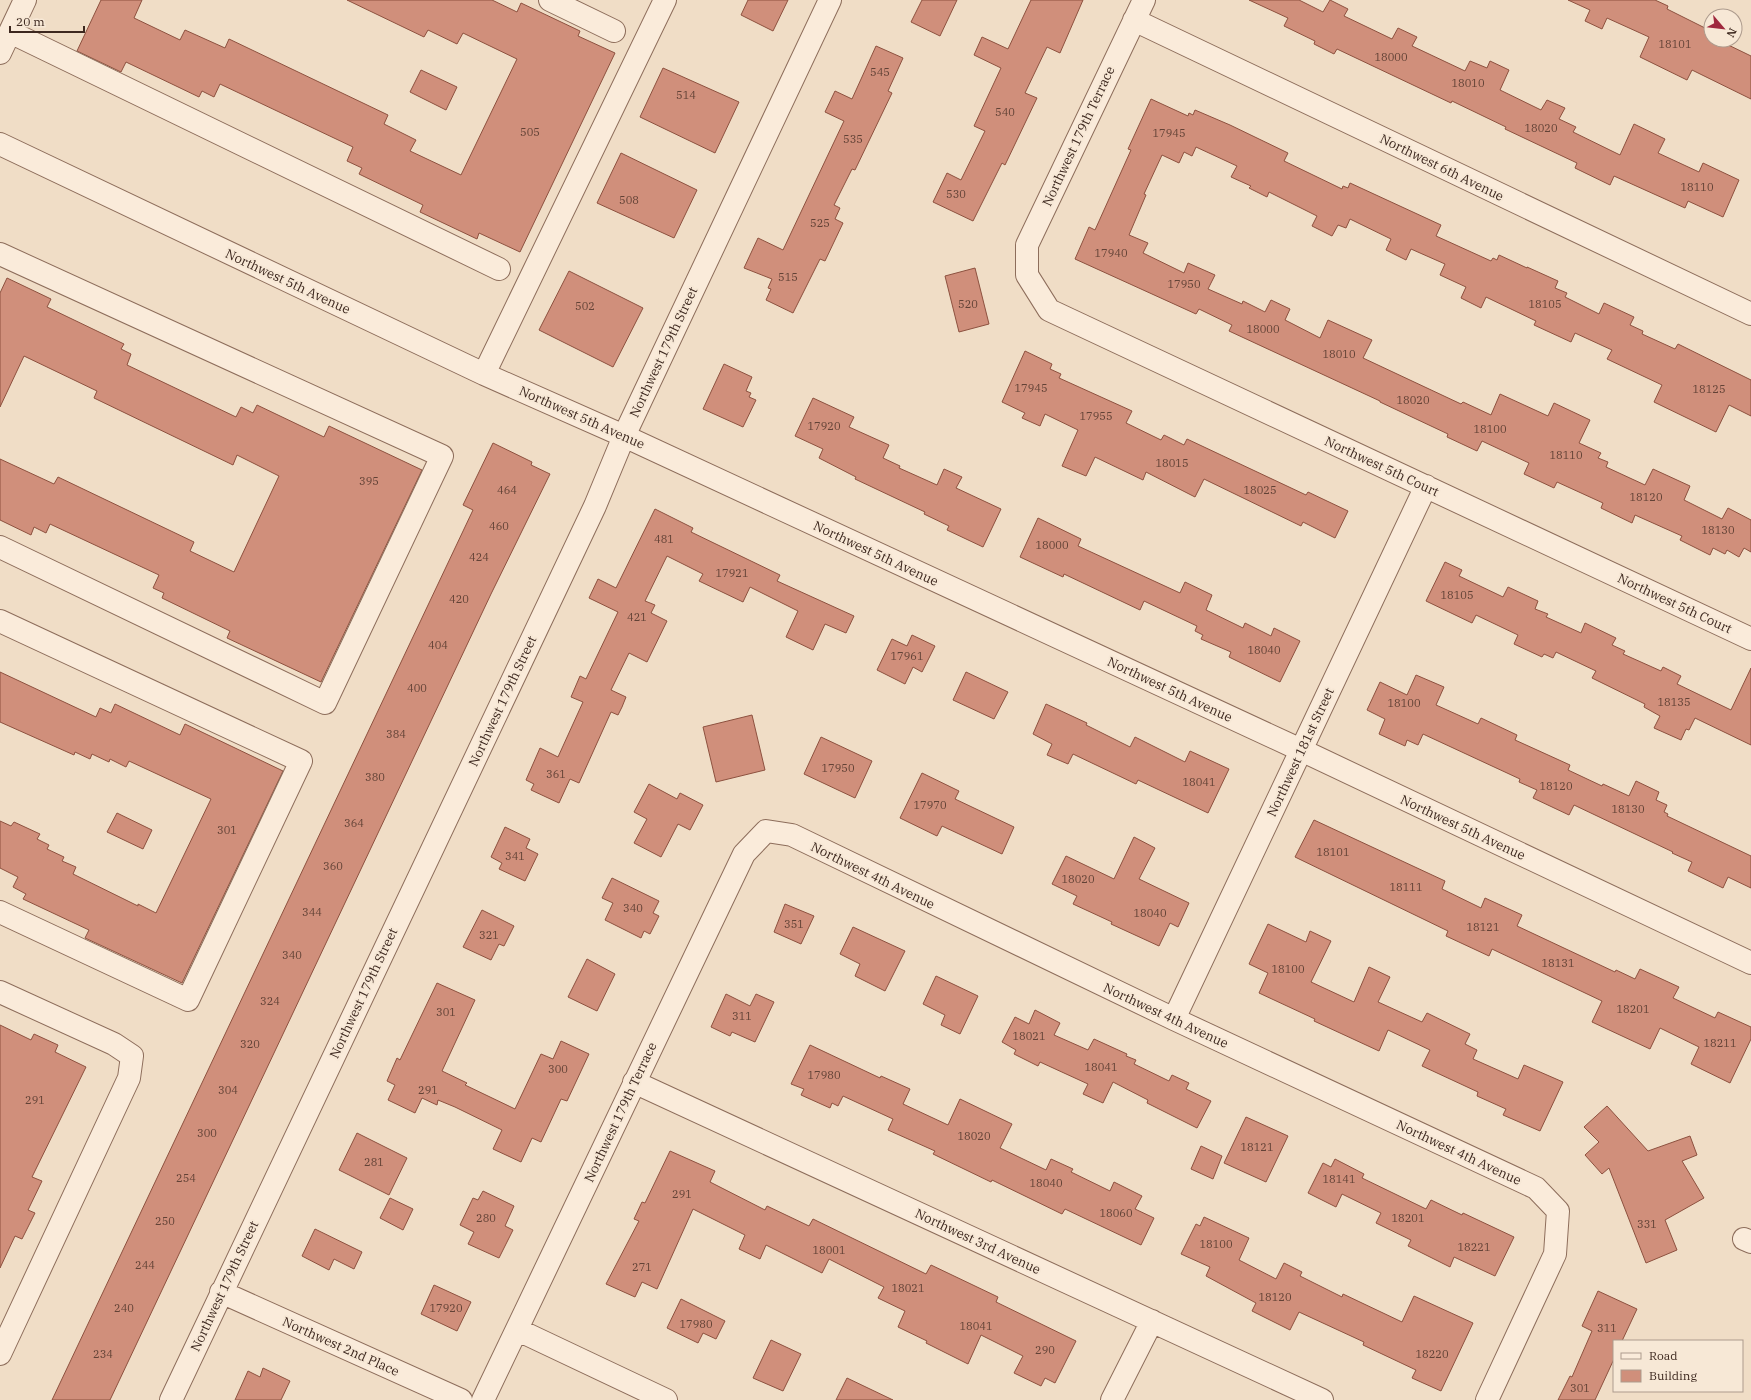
<svg xmlns="http://www.w3.org/2000/svg" width="1751" height="1400" viewBox="0 0 1751 1400" font-family="'IBM Plex Serif',serif">
  <style>
    .building { fill: #d08f7b; stroke: #8d513f }
    .lines { fill: none; stroke-linecap: round; stroke-linejoin: round }
    .minor-casing { stroke: #8d6d5b; stroke-width: 24 }
    .minor { stroke: #faebda; stroke-width: 22 }
    .labels { text-anchor: middle; stroke-width: 4; stroke-linejoin: round; paint-order: stroke }
    .number-label { font-size: 11px; fill: #624236 }
    .street-label { font-size: 13px; fill: #3d281f; stroke: #f7e8d6 }
  </style>
  <rect width="100%" height="100%" fill="#f0ddc6"/>
  <path class="building" d="M101,0H142L134,18L180,40L185,30L225,48L229,39L388,115L384,124L416,140L410,151L461,175L517,59L463,33L457,44L428,30L424,37L347,0H492L517,12L521,3L580,31L578,36L615,53L520,252L479,233L477,239L420,212L423,205L359,174L362,168L347,161L353,147L220,84L214,97L202,91L199,97L126,62L121,72L77,51Z
    M748,0H788L773,31L741,15Z
    M922,0H957L940,36L911,22Z
    M1031,0H1083L1060,53L1047,47L1025,93L1037,98L1005,165L1002,163L973,221L933,202L947,173L961,180L985,131L974,126L1001,68L974,55L982,37L1008,49Z
    M1249,0H1299L1323,12L1330,0L1348,9L1344,16L1392,39L1398,28L1417,37L1412,46L1465,71L1470,61L1487,68L1490,61L1509,70L1500,90L1541,110L1547,100L1565,108L1559,119L1576,127L1573,132L1620,155L1634,124L1665,139L1658,153L1699,172L1703,163L1739,180L1723,217L1688,201L1685,208L1614,176L1610,185L1575,168L1577,163L1505,129L1506,127L1452,101L1451,103L1337,49L1334,54L1314,44L1315,41L1284,26L1288,18Z
    M1568,0H1655L1668,6L1667,9L1711,31V40H1718L1751,56V99L1692,70L1687,80L1640,57L1649,37L1607,18L1602,29L1585,21L1590,10Z
    M876,46L903,58L888,91L892,93L855,170L852,169L834,205L840,208L835,219L843,223L825,261L820,259L793,313L766,300L771,289L768,288L772,279L744,268L758,238L783,250L844,121L825,112L835,91L852,99Z
    M663,68L739,102L715,153L640,117Z
    M421,70L457,87L446,110L410,92Z
    M1151,99L1188,116L1189,113L1193,115L1195,110L1230,125L1288,153L1284,161L1342,189L1343,186L1348,188L1350,183L1441,225L1436,236L1491,261L1493,258L1497,260L1499,255L1527,268V267L1558,281L1555,288L1567,293L1565,297L1599,314L1604,303L1634,317L1630,325L1643,331L1642,334L1675,349L1678,344L1751,380V416L1729,405L1716,432L1654,402L1662,385L1607,359L1612,350L1575,333L1571,342L1534,325L1536,321L1486,297L1481,308L1461,298L1466,287L1440,275L1445,264L1411,249L1406,260L1386,250L1391,239L1350,219L1346,228L1338,225L1332,236L1312,226L1317,216L1269,192L1267,197L1249,188L1251,186L1231,177L1237,166L1196,147L1192,156L1184,152L1179,163L1162,155L1144,194L1146,195L1129,235L1148,243L1143,253L1184,273L1188,263L1215,275L1208,289L1242,304L1243,301L1265,312L1271,300L1290,309L1285,320L1320,338L1328,320L1372,340L1363,358L1461,404L1463,402L1491,415L1500,394L1548,416L1554,403L1590,420L1579,443L1601,453L1598,458L1608,462L1606,467L1645,485L1653,469L1690,486L1684,500L1722,519L1728,508L1751,520V552L1744,548L1739,557L1727,550L1725,554L1713,548L1710,555L1680,540L1682,536L1635,515L1632,523L1601,508L1603,503L1557,482L1554,488L1524,474L1529,463L1482,441L1477,451L1447,437L1448,434L1380,402V401L1229,331L1232,325L1199,309L1196,314L1075,259L1089,227L1095,230L1131,150L1128,149Z
    M621,153L697,190L674,238L597,203Z
    M975,268L989,324L959,332L945,276Z
    M569,271L643,308L613,367L539,330Z
    M7,278L51,299L47,307L124,344L121,349L131,354L127,365L236,417L241,407L253,413L257,405L324,437L329,426L422,470L321,682L227,638L230,631L162,598L164,593L153,588L159,575L50,524L46,533L34,527L31,535L0,520V459L54,484L58,477L194,542L190,551L234,572L279,476L237,455L233,465L94,398L97,391L24,356L0,407V293Z
    M1025,351L1052,364L1050,369L1061,374L1059,378L1132,411L1126,423L1161,440L1164,435L1184,445L1187,439L1306,495L1308,492L1348,511L1335,538L1303,522L1301,526L1204,479L1195,497L1146,472L1143,480L1095,457L1086,476L1062,466L1078,430L1045,414L1040,426L1022,418L1025,413L1002,402Z
    M724,364L752,377L746,391L751,393L749,397L756,400L743,427L703,409Z
    M813,398L854,417L849,427L889,445L883,458L900,466L899,468L937,485L944,469L962,477L956,488L1001,509L983,547L947,530L949,526L924,514L925,512L855,479L856,477L819,458L823,449L795,436Z
    M493,443L532,462L531,465L550,474L491,594L110,1400H52L473,510L463,505Z
    M655,509L693,528L691,532L780,575L777,581L854,616L846,633L825,624L813,650L786,637L798,611L750,587L743,602L699,581L703,574L667,556L645,601L655,605L651,613L667,621L647,662L629,653L611,690L626,697L622,707L618,715L611,712L579,783L570,779L559,803L531,790L534,784L526,780L540,748L558,757L583,702L571,697L580,676L586,679L618,612L589,598L598,579L616,588Z
    M1038,518L1081,539L1078,546L1180,593L1185,582L1212,595L1206,610L1243,628L1245,623L1271,636L1274,628L1300,641L1280,682L1229,657L1231,652L1201,639L1203,635L1195,631L1197,626L1144,601L1140,610L1064,574L1063,577L1020,557Z
    M1445,562L1462,570L1459,576L1503,597L1508,587L1538,601L1535,609L1548,614L1546,617L1581,633L1585,623L1616,638L1612,645L1625,651L1623,654L1661,671L1663,667L1681,676L1677,684L1731,710L1751,668V745L1695,718L1689,730L1686,729L1681,740L1654,728L1660,716L1644,707L1645,704L1592,678L1596,671L1556,652L1553,658L1544,654L1542,657L1514,644L1518,635L1476,615L1472,623L1426,601Z
    M912,635L935,646L922,672L913,667L905,684L877,670L892,639L907,646Z
    M0,672L96,717L100,708L111,713L115,704L180,735L185,724L283,771L182,983L85,938L89,930L23,899L26,894L13,887L18,877L0,868V821L11,826L14,822L40,834L37,839L49,845L47,849L64,857L62,861L76,867L73,874L138,906V904L156,913L211,799L129,761L126,767L110,759L109,762L92,754L90,759L75,752L74,755L0,722Z
    M966,672L1008,692L994,719L953,700Z
    M1416,675L1444,687L1436,705L1478,724L1481,718L1517,735L1515,740L1570,765L1568,770L1602,786L1603,784L1629,796L1636,781L1659,792L1656,800L1667,805L1664,812L1668,814L1667,816L1751,856V888L1728,877L1723,888L1688,871L1692,862L1672,853L1673,852L1574,805L1569,815L1533,798L1537,790L1519,782L1520,779L1423,734L1418,745L1407,740L1405,746L1379,734L1385,719L1367,710L1380,682L1407,695Z
    M1046,704L1087,723L1086,725L1130,747L1135,737L1185,762L1190,751L1229,769L1208,813L1138,780L1136,784L1073,754L1068,764L1047,755L1052,744L1033,734Z
    M752,715L765,770L716,782L703,727Z
    M821,737L872,761L855,798L804,774Z
    M922,773L959,791L955,799L1014,827L1002,854L942,826L937,836L900,818Z
    M649,784L677,799L680,793L703,805L690,830L678,824L661,857L634,843L647,819L634,812Z
    M117,813L152,830L143,849L107,832Z
    M1314,820L1445,881L1442,889L1481,908L1485,898L1522,915L1517,926L1615,972L1616,970L1635,979L1640,969L1679,987L1673,998L1715,1018L1718,1012L1751,1027V1039L1730,1083L1691,1064L1699,1047L1660,1028L1650,1049L1592,1022L1602,1001L1492,949L1489,956L1446,936L1448,931L1295,857Z
    M505,827L530,839L526,848L538,854L525,881L499,869L502,863L491,857Z
    M1134,837L1155,848L1139,879L1189,903L1178,927L1170,923L1159,946L1111,924L1112,922L1073,904L1077,896L1052,884L1066,856L1114,879Z
    M612,878L659,901L653,913L659,916L650,934L644,931L641,938L605,920L613,903L602,898Z
    M785,904L814,916L801,944L774,932Z
    M482,910L514,926L504,946L499,944L491,960L463,947Z
    M1268,924L1306,942L1310,931L1331,941L1311,982L1354,1002L1369,967L1390,977L1378,1002L1422,1022L1427,1013L1470,1034L1465,1044L1477,1050L1473,1059L1518,1079L1524,1065L1563,1082L1540,1131L1503,1115L1506,1109L1477,1096L1478,1092L1422,1066L1430,1050L1388,1030L1379,1051L1314,1021L1315,1019L1259,993L1268,973L1249,964Z
    M853,927L905,951L885,991L855,976L860,964L840,954Z
    M587,959L615,974L597,1011L568,997Z
    M936,976L978,996L960,1034L941,1025L945,1015L923,1004Z
    M437,983L475,1000L442,1071L467,1083L465,1085L515,1109L541,1054L553,1059L561,1041L589,1054L567,1101L561,1099L541,1142L532,1138L521,1162L493,1149L502,1130L455,1107L438,1100L437,1105L422,1098L415,1113L388,1100L395,1085L387,1081L397,1058L400,1060Z
    M726,994L750,1006L756,994L774,1002L755,1042L732,1032L730,1036L711,1027Z
    M1035,1010L1060,1023L1054,1035L1088,1050L1094,1039L1127,1054L1126,1056L1136,1060L1134,1064L1169,1081L1172,1075L1189,1083L1186,1089L1211,1101L1197,1128L1147,1103L1148,1100L1113,1082L1103,1103L1083,1094L1088,1084L1040,1062L1038,1066L1014,1054L1016,1050L1002,1042L1015,1017L1029,1024Z
    M0,1025L31,1040L34,1034L58,1045L55,1052L86,1067L32,1177L42,1181L28,1210L35,1213L22,1239L15,1236L0,1268Z
    M810,1045L880,1078L881,1076L910,1089L903,1104L948,1125L960,1099L1012,1124L1000,1148L1046,1170L1051,1159L1073,1169L1071,1172L1110,1191L1114,1182L1142,1196L1135,1209L1154,1218L1141,1245L1065,1209L1062,1214L992,1180L991,1182L933,1154L935,1151L888,1130L893,1119L843,1096L838,1106L832,1103L830,1108L801,1095L804,1089L791,1084Z
    M1607,1106L1648,1151L1690,1136L1697,1155L1682,1161L1704,1198L1665,1220L1677,1250L1646,1263L1609,1168L1602,1174L1585,1155L1599,1142L1584,1127Z
    M1246,1117L1288,1136L1266,1182L1224,1163Z
    M357,1133L407,1158L389,1195L339,1170Z
    M1201,1146L1222,1156L1213,1179L1191,1169Z
    M670,1151L715,1171L710,1182L765,1210L767,1206L809,1226L813,1219L926,1274L931,1265L998,1297L996,1302L1076,1341L1055,1383L1045,1378L1041,1386L1014,1373L1023,1356L981,1335L968,1364L926,1343L927,1341L898,1327L905,1311L878,1298L884,1287L829,1259L822,1273L766,1245L760,1259L739,1249L745,1235L693,1209L657,1289L642,1282L635,1297L606,1284L639,1221L634,1219L642,1202L645,1203Z
    M1335,1159L1364,1174L1362,1178L1426,1209L1431,1200L1462,1215L1463,1213L1514,1237L1495,1276L1454,1257L1450,1267L1408,1246L1411,1240L1376,1223L1381,1213L1342,1194L1336,1207L1308,1193L1323,1163L1331,1167Z
    M483,1191L514,1206L505,1226L513,1230L499,1258L468,1244L474,1232L460,1225L473,1198L478,1200Z
    M390,1198L413,1209L403,1230L380,1218Z
    M1204,1217L1249,1238L1239,1260L1276,1279L1284,1263L1302,1272L1300,1276L1342,1297L1343,1294L1402,1322L1414,1296L1473,1323L1441,1391L1412,1378L1416,1370L1363,1345L1364,1342L1299,1312L1290,1330L1252,1311L1256,1303L1206,1276L1210,1267L1181,1254L1196,1224L1200,1226Z
    M315,1229L362,1252L354,1269L334,1259L329,1270L302,1256Z
    M434,1285L471,1302L457,1331L421,1314Z
    M1598,1291L1637,1309L1622,1341H1614V1359L1595,1400H1558L1570,1376L1572,1377L1592,1331L1582,1326Z
    M681,1299L725,1321L716,1339L703,1333L698,1343L667,1328Z
    M771,1340L801,1354L783,1391L753,1378Z
    M263,1368L290,1381L281,1400H235L248,1371L260,1377Z
    M847,1378L893,1400H836Z"/>
  <g class="lines">
    <g class="minor-casing">
      <path id="minor" d="M550,0L614,31
        M1144,0L1027,245V275L1049,310L1751,639
        M1134,20L1751,314
        M10,32L499,269
        M0,53L25,0
        M0,144L484,374L624,436L1301,750L1751,963
        M0,254L442,456L325,703L0,547
        M484,374L665,0
        M0,621L301,761L188,1000L0,912
        M0,992L114,1044L132,1056L129,1078L0,1354
        M1174,1019L1426,486
        M634,1082L1322,1400
        M1744,1239L1751,1242
        M221,1292L461,1400
        M518,1330L666,1400
        M171,1400L595,506L624,436L830,0
        M483,1400L744,854L766,831L792,835L1174,1019L1536,1188L1558,1211L1555,1254L1487,1400
        M1112,1400L1152,1321"/>
    </g>
    <use href="#minor" class="minor"/>
  </g>
  <g class="labels">
    <g class="number-label">
      <text x="1675" y="48">18101</text>
      <text x="1391" y="61">18000</text>
      <text x="880" y="76">545</text>
      <text x="1468" y="87">18010</text>
      <text x="686" y="99">514</text>
      <text x="1005" y="116">540</text>
      <text x="1541" y="132">18020</text>
      <text x="530" y="136">505</text>
      <text x="1169" y="137">17945</text>
      <text x="853" y="143">535</text>
      <text x="1697" y="191">18110</text>
      <text x="956" y="198">530</text>
      <text x="629" y="204">508</text>
      <text x="820" y="227">525</text>
      <text x="1111" y="257">17940</text>
      <text x="788" y="281">515</text>
      <text x="1184" y="288">17950</text>
      <text x="968" y="308">520</text>
      <text x="1545" y="308">18105</text>
      <text x="585" y="310">502</text>
      <text x="1263" y="333">18000</text>
      <text x="1339" y="358">18010</text>
      <text x="1031" y="392">17945</text>
      <text x="1709" y="393">18125</text>
      <text x="1413" y="404">18020</text>
      <text x="1096" y="420">17955</text>
      <text x="824" y="430">17920</text>
      <text x="1490" y="433">18100</text>
      <text x="1566" y="459">18110</text>
      <text x="1172" y="467">18015</text>
      <text x="369" y="485">395</text>
      <text x="507" y="494">464</text>
      <text x="1260" y="494">18025</text>
      <text x="1646" y="501">18120</text>
      <text x="499" y="530">460</text>
      <text x="1718" y="534">18130</text>
      <text x="664" y="543">481</text>
      <text x="1052" y="549">18000</text>
      <text x="479" y="561">424</text>
      <text x="732" y="577">17921</text>
      <text x="1457" y="599">18105</text>
      <text x="459" y="603">420</text>
      <text x="637" y="621">421</text>
      <text x="438" y="649">404</text>
      <text x="1264" y="654">18040</text>
      <text x="907" y="660">17961</text>
      <text x="417" y="692">400</text>
      <text x="1674" y="706">18135</text>
      <text x="1404" y="707">18100</text>
      <text x="396" y="738">384</text>
      <text x="838" y="772">17950</text>
      <text x="556" y="778">361</text>
      <text x="375" y="781">380</text>
      <text x="1199" y="786">18041</text>
      <text x="1556" y="790">18120</text>
      <text x="930" y="809">17970</text>
      <text x="1628" y="813">18130</text>
      <text x="354" y="827">364</text>
      <text x="227" y="834">301</text>
      <text x="1333" y="856">18101</text>
      <text x="515" y="860">341</text>
      <text x="333" y="870">360</text>
      <text x="1078" y="883">18020</text>
      <text x="1406" y="891">18111</text>
      <text x="633" y="912">340</text>
      <text x="312" y="916">344</text>
      <text x="1150" y="917">18040</text>
      <text x="794" y="928">351</text>
      <text x="1483" y="931">18121</text>
      <text x="489" y="939">321</text>
      <text x="292" y="959">340</text>
      <text x="1558" y="967">18131</text>
      <text x="1288" y="973">18100</text>
      <text x="270" y="1005">324</text>
      <text x="1633" y="1013">18201</text>
      <text x="446" y="1016">301</text>
      <text x="742" y="1020">311</text>
      <text x="1029" y="1040">18021</text>
      <text x="1720" y="1047">18211</text>
      <text x="250" y="1048">320</text>
      <text x="1101" y="1071">18041</text>
      <text x="558" y="1073">300</text>
      <text x="824" y="1079">17980</text>
      <text x="228" y="1094">304</text>
      <text x="428" y="1094">291</text>
      <text x="35" y="1104">291</text>
      <text x="207" y="1137">300</text>
      <text x="974" y="1140">18020</text>
      <text x="1257" y="1151">18121</text>
      <text x="374" y="1166">281</text>
      <text x="186" y="1182">254</text>
      <text x="1339" y="1183">18141</text>
      <text x="1046" y="1187">18040</text>
      <text x="682" y="1198">291</text>
      <text x="1116" y="1217">18060</text>
      <text x="486" y="1222">280</text>
      <text x="1408" y="1222">18201</text>
      <text x="165" y="1225">250</text>
      <text x="1647" y="1228">331</text>
      <text x="1216" y="1248">18100</text>
      <text x="1474" y="1251">18221</text>
      <text x="829" y="1254">18001</text>
      <text x="145" y="1269">244</text>
      <text x="642" y="1271">271</text>
      <text x="908" y="1292">18021</text>
      <text x="1275" y="1301">18120</text>
      <text x="124" y="1312">240</text>
      <text x="446" y="1312">17920</text>
      <text x="696" y="1328">17980</text>
      <text x="976" y="1330">18041</text>
      <text x="1607" y="1332">311</text>
      <text x="1045" y="1354">290</text>
      <text x="103" y="1358">234</text>
      <text x="1432" y="1358">18220</text>
      <text x="1580" y="1392">301</text>
    </g>
    <g class="street-label">
      <text transform="translate(1078 136) rotate(-65)" y="5">Northwest 179th Terrace</text>
      <text transform="translate(1442 167) rotate(26)" y="5">Northwest 6th Avenue</text>
      <text transform="translate(288 281) rotate(25)" y="5">Northwest 5th Avenue</text>
      <text transform="translate(663 352) rotate(-65)" y="5">Northwest 179th Street</text>
      <text transform="translate(582 417) rotate(24)" y="5">Northwest 5th Avenue</text>
      <text transform="translate(1382 466) rotate(25)" y="5">Northwest 5th Court</text>
      <text transform="translate(876 553) rotate(25)" y="5">Northwest 5th Avenue</text>
      <text transform="translate(1675 603) rotate(25)" y="5">Northwest 5th Court</text>
      <text transform="translate(1170 689) rotate(25)" y="5">Northwest 5th Avenue</text>
      <text transform="translate(502 701) rotate(-65)" y="5">Northwest 179th Street</text>
      <text transform="translate(1300 752) rotate(-65)" y="5">Northwest 181st Street</text>
      <text transform="translate(1463 827) rotate(25)" y="5">Northwest 5th Avenue</text>
      <text transform="translate(873 875) rotate(26)" y="5">Northwest 4th Avenue</text>
      <text transform="translate(363 993) rotate(-65)" y="5">Northwest 179th Street</text>
      <text transform="translate(1166 1015) rotate(25)" y="5">Northwest 4th Avenue</text>
      <text transform="translate(620 1112) rotate(-65)" y="5">Northwest 179th Terrace</text>
      <text transform="translate(1459 1152) rotate(25)" y="5">Northwest 4th Avenue</text>
      <text transform="translate(978 1241) rotate(25)" y="5">Northwest 3rd Avenue</text>
      <text transform="translate(224 1286) rotate(-65)" y="5">Northwest 179th Street</text>
      <text transform="translate(341 1346) rotate(24)" y="5">Northwest 2nd Place</text>
    </g>
  </g>
  <rect x="1613" y="1340" width="130" height="52" fill="#f7e8d6" stroke="#ad9b8d"/>
  <rect x="1621" y="1353" width="20" height="6" fill="#faebda" stroke="#ad9b8d"/>
  <text x="1649" y="1360" font-size="12" fill="#3d281f">Road</text>
  <rect x="1621" y="1370" width="20" height="12" fill="#d08f7b" stroke="#ad9b8d"/>
  <text x="1649" y="1380" font-size="12" fill="#3d281f">Building</text>
  <g transform="translate(1723 28) rotate(118)"><circle r="19" fill="#f7e8d6" stroke="#ad9b8d"/>
  <path d="M0-3L7 15L0 10L-7 15Z" fill="#9f283d"/>
  <text y="-6" font-size="11" font-weight="bold" text-anchor="middle" fill="#3d281f">N</text>
  </g>
  <path d="M10 26v6h74v-6" fill="none" stroke="#3d281f" stroke-width="2"/>
  <text x="16" y="26" font-size="12" fill="#3d281f" stroke="#f7e8d6" stroke-width="3" paint-order="stroke">20 m</text>
</svg>
